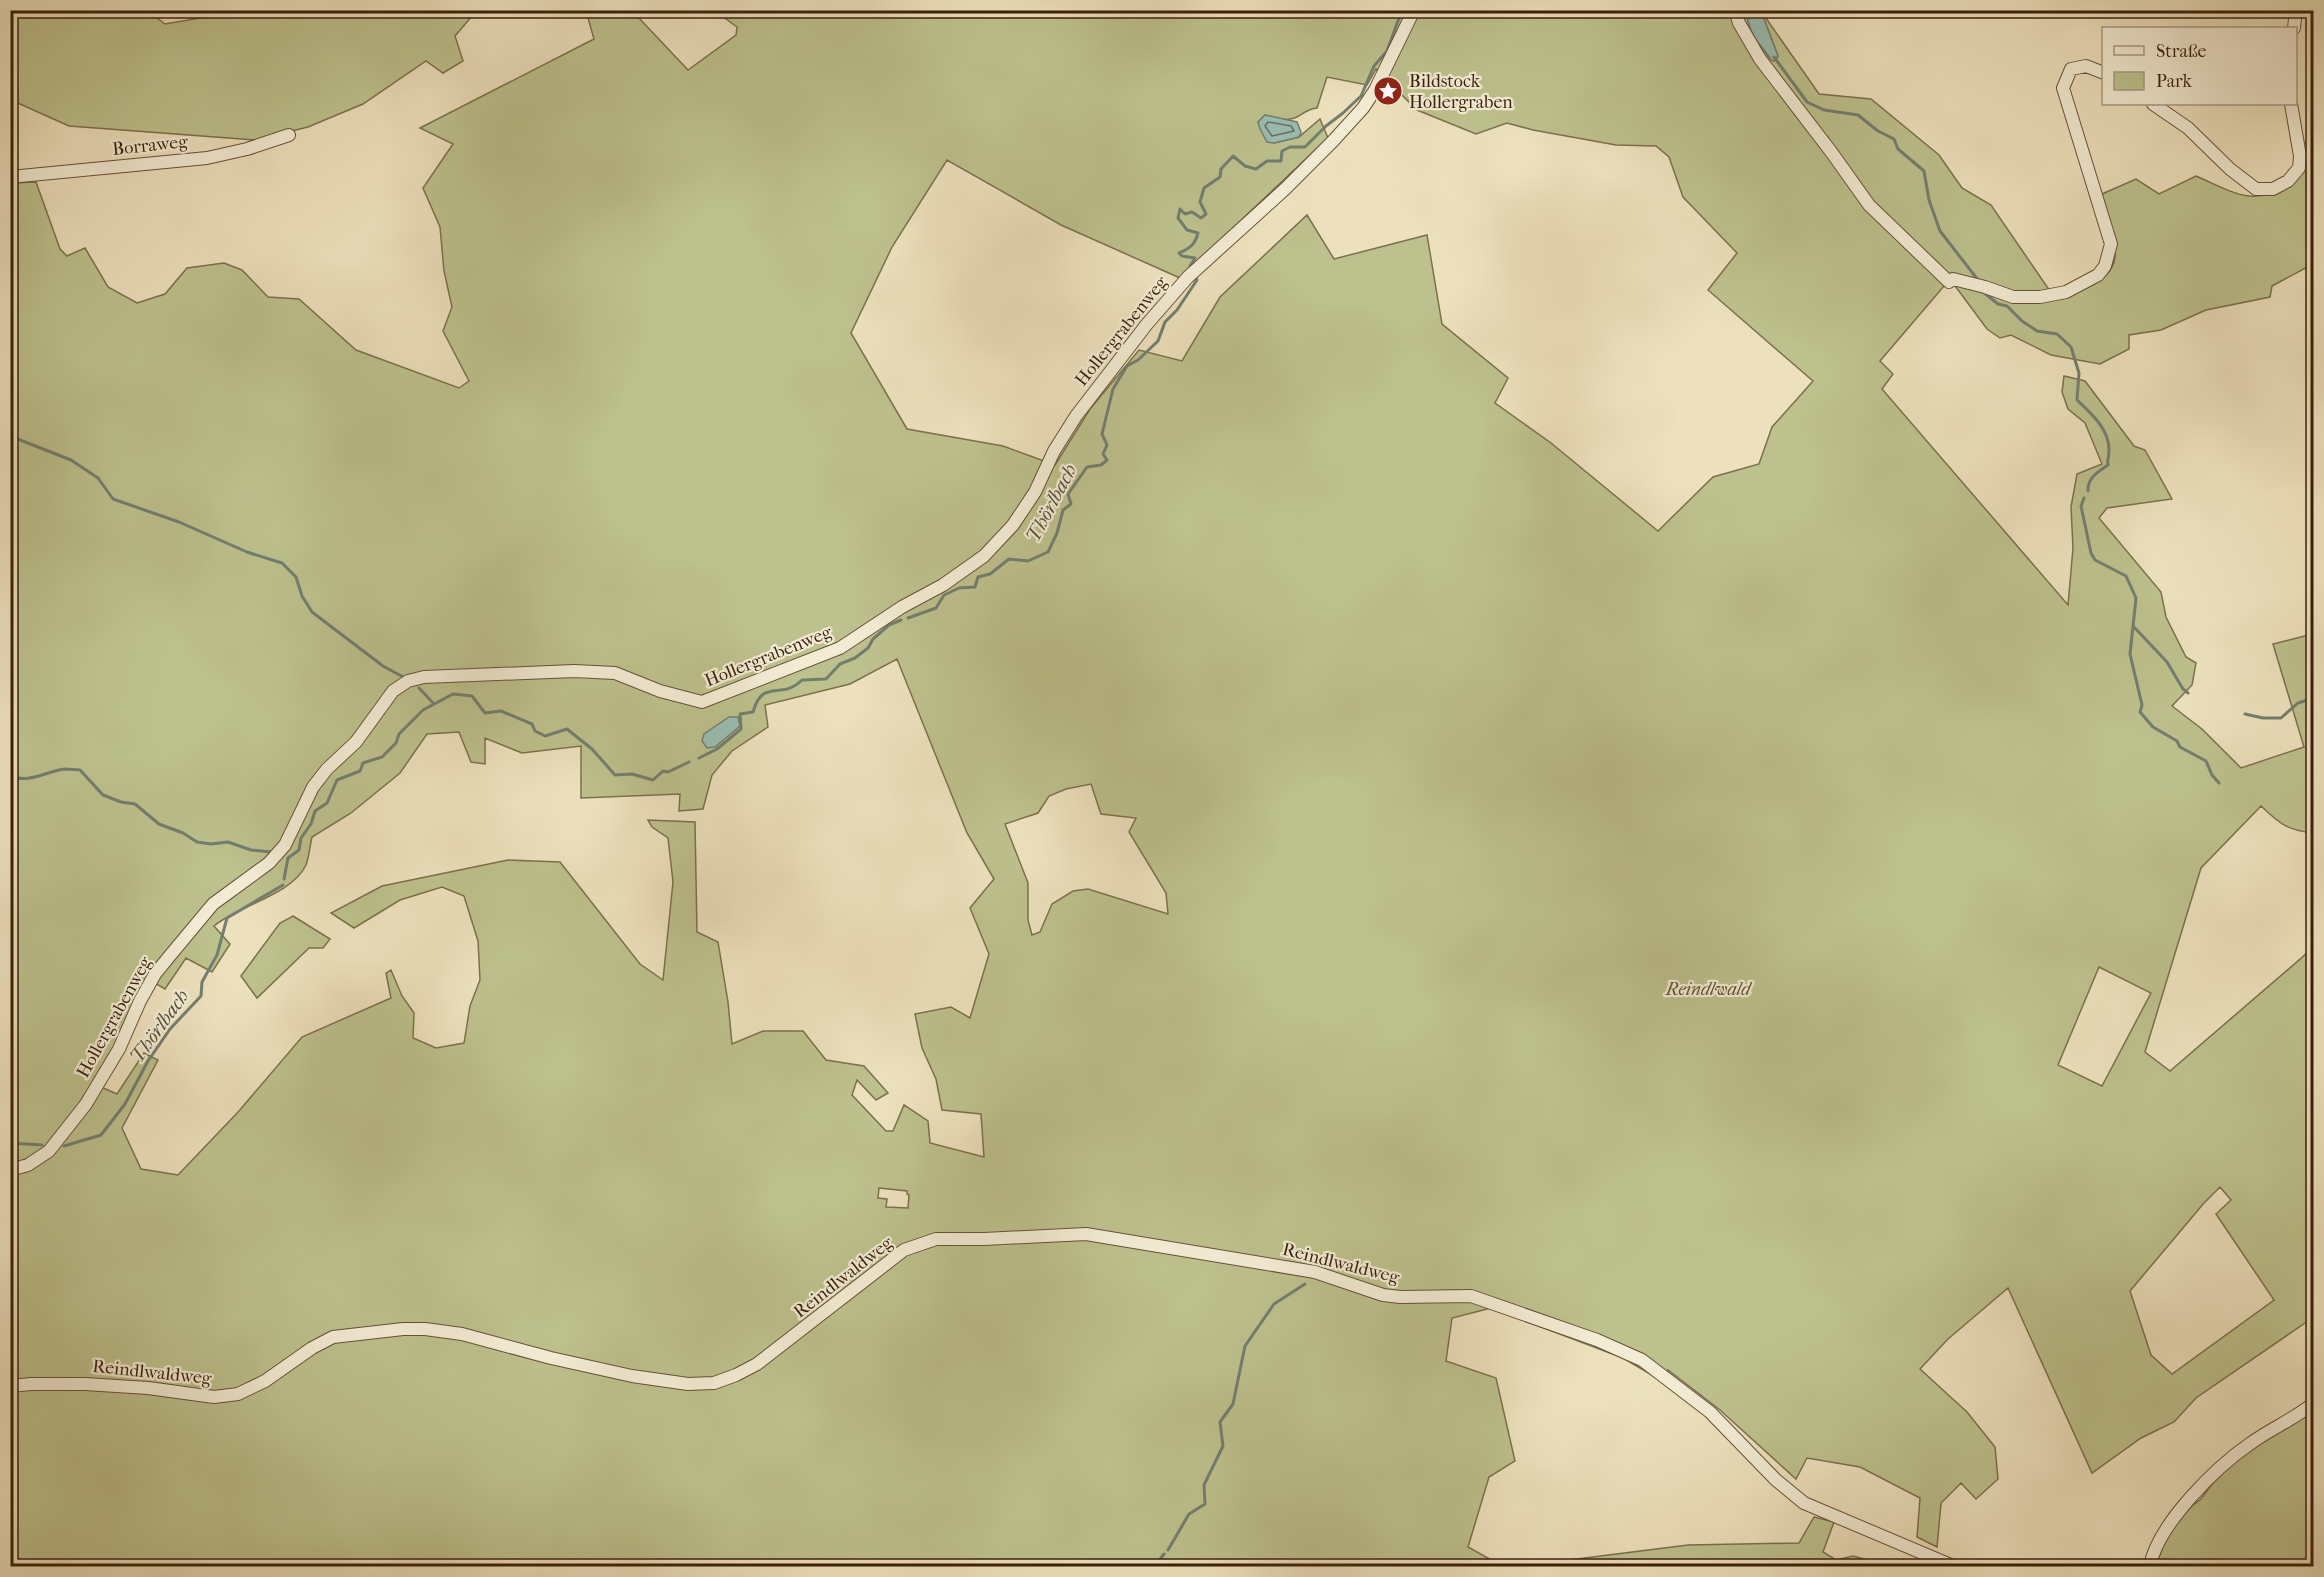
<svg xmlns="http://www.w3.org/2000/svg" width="2324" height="1577" viewBox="0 0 2324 1577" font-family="'IM FELL French Canon',serif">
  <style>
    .green { fill: #bdc18d; stroke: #7c704c; stroke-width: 1.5; fill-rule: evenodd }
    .water { fill: #99beb2; stroke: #737e6f; stroke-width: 1.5 }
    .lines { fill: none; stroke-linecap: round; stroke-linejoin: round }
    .shore { stroke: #6a6e5e; stroke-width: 1.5 }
    .stream { stroke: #737e6f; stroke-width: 3 }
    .minor-casing { stroke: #675038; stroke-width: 14 }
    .minor { stroke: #f3ecd4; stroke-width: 12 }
    .labels { text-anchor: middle; stroke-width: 4.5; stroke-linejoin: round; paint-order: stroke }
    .poi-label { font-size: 18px; fill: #3a1f0b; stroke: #f3ecd4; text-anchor: start }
    .street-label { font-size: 18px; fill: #3a1f0b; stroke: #f3ecd4 }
    .park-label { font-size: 18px; font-style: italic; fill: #615032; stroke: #f3ecd4 }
    .water-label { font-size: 20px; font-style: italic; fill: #564f3d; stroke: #f3ecd4 }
  </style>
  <rect width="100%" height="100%" fill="#ede1bd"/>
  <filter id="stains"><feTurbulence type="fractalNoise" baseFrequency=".00333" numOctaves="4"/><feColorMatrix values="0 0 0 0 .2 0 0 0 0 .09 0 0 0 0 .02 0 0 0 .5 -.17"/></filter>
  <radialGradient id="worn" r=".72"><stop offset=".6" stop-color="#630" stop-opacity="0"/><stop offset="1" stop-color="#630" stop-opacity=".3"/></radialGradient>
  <path class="green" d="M217,10H470L473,15L455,36L463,61L443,73L426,61L363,104L308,127L255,140L69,126L11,100V11H148L165,24L212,16Z
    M1755,10L1746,15L1753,36L1771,60H1776L1778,56L1761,11L1819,94L1871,99L1939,155L1962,188L1991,205L2054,297C2078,293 2119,281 2115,249C2113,231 2106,212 2102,194L2136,179L2159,194L2196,176C2229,190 2256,210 2288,183C2297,174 2303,170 2307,157L2313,165V264L2272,286L2270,297L2206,310L2161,330L2129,335V349L2100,364L2051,355L2011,335L2000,338L1987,329L1950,279L1880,361L1893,374L1882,389L2068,605L2073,548L2071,507L2077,474L2102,464L2085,423L2068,409L2062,392L2064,376L2085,381L2134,446L2145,450L2172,499L2107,508L2099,518L2161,592L2166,617L2186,657L2196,663L2192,685L2172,706L2202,729L2241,768L2304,747L2273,644L2313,634V833C2287,830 2280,824 2261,806L2201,868L2145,1052L2170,1071L2313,948V1321H2308L2196,1398L2174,1422L2141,1438L2092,1473L2008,1288L1948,1339L1920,1369L1967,1412L1995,1447L1998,1479L1976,1499L1961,1483L1941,1503L1937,1547L1917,1537L1920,1498L1860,1467L1807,1458L1796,1479L1720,1410L1668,1370L1667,1384L1623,1358L1491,1308L1452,1318L1446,1361L1496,1378L1515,1461L1489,1477L1468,1547L1502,1566H11V1174L34,1167L101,1087L117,1094L144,1053L158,1060L122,1128L141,1169L178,1175L239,1111L302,1037L391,998L386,973L391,970L402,996L414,1013L413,1038L436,1048L464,1043L470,1006L480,980L478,941L464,896L442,887L400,900L354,928L331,913L382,886L508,860L560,862L640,964L663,980L673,882L668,838L652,827L648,820L695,822L697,932L718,942L728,1002L732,1044L763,1031H803L826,1060L864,1066L888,1093L876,1100L857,1080L852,1095L886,1131H893L904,1105L928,1121L930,1143L984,1157L981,1114L942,1110L936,1079L922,1048L915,1014L951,1007L970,1018L989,954L970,908L994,879L967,833L897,659L850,684L765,705L768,727L732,751L712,775L703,809L679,811L680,794L581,798V746L522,753L485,738V764L471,762L459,732L427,734L400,773L351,813L312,837C310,845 309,857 306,865C292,895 239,905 214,926L230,944L212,972L186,958L165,989L148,979L114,1047L82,1101L45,1148L27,1160L11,1165L10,183L36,182L60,249L67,256L85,248L108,287L137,303L165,294L187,268L224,263L242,270L268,297L299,299L356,350L459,388L469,381L443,331L452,307L444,271L440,227L423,188L453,144L420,128L594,39L586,11H625L639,18L688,70L736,35L737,27L715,11ZM1376,69L1417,110L1476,134L1507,123L1533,130L1616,145L1656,146L1669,157L1683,197L1737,253L1708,290L1813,381L1772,427L1759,464L1713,477L1658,531L1551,443L1495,403L1508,378L1442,324L1427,235L1334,259L1307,215L1220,297L1182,361L1139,350L1090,409L1055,465L1003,446L907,429L851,333L892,247L947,160L1061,225L1180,278L1328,138L1320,119L1299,137L1274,143L1258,122L1265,115C1273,117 1283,121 1290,119C1301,118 1304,109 1317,108L1327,77L1367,85ZM1091,784L1101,814L1136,818L1129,832L1166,893L1168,914L1088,889L1073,891L1052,904L1040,932L1032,935L1028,920V883L1005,824L1038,813L1049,796L1066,789ZM2099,967L2151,993L2102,1086L2058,1065ZM2220,1187L2231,1200L2216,1214L2274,1300L2172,1374L2151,1355L2130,1291L2204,1203ZM879,1188L907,1191V1194L909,1195L908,1208L886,1207L887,1199L878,1198Z
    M293,916L330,939L323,948H309L257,998L241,976L280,923Z
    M2313,1411V1566H2156L2165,1539L2185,1511L2201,1499L2219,1475L2245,1451Z
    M1814,1517L1834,1522L1823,1552L1836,1560L1853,1556L1891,1566H1547L1553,1562L1688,1545L1799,1543Z"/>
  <path class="water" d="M1755,11H1761L1778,56L1774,61L1771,60C1766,50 1757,44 1753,34C1749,28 1749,21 1746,15Z
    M1265,115L1297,122L1301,132L1299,137L1274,143L1267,142L1260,129L1258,122Z
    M729,717H738L740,726L715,747L707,748L702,741L704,734Z"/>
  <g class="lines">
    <path class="shore" d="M1268,122L1291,126L1294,131L1272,136L1265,126Z"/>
    <path class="stream" d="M1774,57L1807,102L1824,110L1858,115L1878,131L1894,139L1898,149L1924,171L1929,200L1940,231L1978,280
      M1192,269L1190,266L1195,258L1182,256L1179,253C1191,248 1195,244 1198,233L1187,230L1178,218L1180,209L1185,214L1192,212L1201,218L1206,214L1200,202L1204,188L1220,177L1221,169L1233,156L1245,166L1256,169L1267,161H1281L1282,151L1290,147H1305L1326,126L1343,113L1361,96L1374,66L1387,51L1402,10
      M1982,291L1998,304L2007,306L2022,321L2037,331L2057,334L2071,347L2079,373L2077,400C2091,413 2110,430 2109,451C2109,456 2107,460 2108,465C2098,472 2087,478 2088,491
      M10,436L71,460L98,478L113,499L179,522L247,552L282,563L296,577L302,596L312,612L383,666L405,678
      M2084,498L2081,506L2091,553L2095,560L2126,576L2136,598L2130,654L2142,705L2140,712L2153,727L2177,741L2180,747L2206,761L2212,775L2219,783
      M908,618L936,608L944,595L959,588L975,587L978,577L990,574L1009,559L1028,561L1048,552L1057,533L1063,510L1071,504L1068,494L1087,467L1101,465L1107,460L1103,454L1107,445L1102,434L1113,389L1127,366L1138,360L1158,341L1165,322L1177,310L1197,280L1194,275
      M2134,627L2167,662L2183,689L2188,693
      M419,688L434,704
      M2245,714L2263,718H2281L2298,703L2314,698
      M699,758L717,749L741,729L740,714L753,712C763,677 781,701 802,680L826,679L840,664L855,658L868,648L873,639L889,625L901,620
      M10,776C30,784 46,771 65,769C70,769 76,770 80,770L103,795L121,802L135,804L159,824L183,833L197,842L211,844L228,842L251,850L271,852
      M284,879L288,858L299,850L301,838L311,824L315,811L327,803L337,780L360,771L363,763L382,757L396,743L399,734L423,710L453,694L472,696L485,713L501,711L532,724L535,731L545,736L567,729L592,749L615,775L632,774L653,780L663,771L668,772L689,762
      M10,1143L42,1145
      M64,1146L101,1135L125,1104L148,1061L170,1029L201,996L202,982L217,955L227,918L283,885
      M1168,1550L1189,1514L1205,1504L1204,1485L1223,1446L1220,1422L1233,1404L1245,1346L1274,1304L1305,1284
      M1155,1566L1164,1554"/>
    <g class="minor-casing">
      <path id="minor" d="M1735,10L1739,23L1760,59L1832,153L1869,205L1949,282L1953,279L1985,287L2013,297H2040L2066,292L2098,275L2105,266L2111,244L2063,88L2071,69L2086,66L2104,73
        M2294,28L2296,10
        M2153,104L2188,128L2230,169L2256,189H2273L2288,181L2299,168L2300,156L2291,104
        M10,177L207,158L247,149L289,135
        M10,1170L28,1165L49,1151L86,1104L119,1049L140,1001L155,974L168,958L213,904L269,863L285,845L313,787L327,769L356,742L393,691L408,681L424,677L574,671L615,673L660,691L702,702L840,648L902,607L943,585L984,556L1013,525L1035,492L1054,451L1076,416L1147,324L1188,277L1285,189L1333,141L1363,108L1375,90L1414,10
        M10,1386L31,1384H85L148,1388L214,1397L238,1394L265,1381L312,1348L333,1337L403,1329H425L462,1334L551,1358L632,1376L688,1384L714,1383L736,1375L757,1364L904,1250L936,1239H984L1086,1234L1315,1272L1383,1295L1400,1297L1471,1296L1597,1340L1642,1360L1710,1412L1776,1480L1804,1503L1953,1566
        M2150,1566C2158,1524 2216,1467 2251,1443C2272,1428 2294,1419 2314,1403"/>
    </g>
    <use href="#minor" class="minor"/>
  </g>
  <defs>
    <g id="sight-disc" transform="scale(1.5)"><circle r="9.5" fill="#8f2418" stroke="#f3ecd4"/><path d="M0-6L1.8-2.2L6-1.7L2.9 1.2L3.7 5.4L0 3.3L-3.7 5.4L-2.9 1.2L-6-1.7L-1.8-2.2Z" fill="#fff"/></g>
  </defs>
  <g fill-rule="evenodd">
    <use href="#sight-disc" x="1388" y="91"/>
  </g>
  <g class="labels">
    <g class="poi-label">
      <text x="1409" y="87">Bildstock<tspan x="1409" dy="21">Hollergraben</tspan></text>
    </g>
    <g class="street-label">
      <text transform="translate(150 145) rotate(-6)" y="6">Borraweg</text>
      <text transform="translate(1121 331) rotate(-51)" y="6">Hollergrabenweg</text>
      <text transform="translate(768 656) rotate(-22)" y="6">Hollergrabenweg</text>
      <text transform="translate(114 1017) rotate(-61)" y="6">Hollergrabenweg</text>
      <text transform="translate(1341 1263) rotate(14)" y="6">Reindlwaldweg</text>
      <text transform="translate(843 1277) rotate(-38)" y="6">Reindlwaldweg</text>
      <text transform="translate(152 1372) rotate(6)" y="6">Reindlwaldweg</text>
    </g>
    <g class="park-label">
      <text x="1708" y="995">Reindlwald</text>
    </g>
    <g class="water-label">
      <text transform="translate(1051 503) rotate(-62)" y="7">Thörlbach</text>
      <text transform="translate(159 1026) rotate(-54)" y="7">Thörlbach</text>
    </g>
  </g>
  <rect width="2324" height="1577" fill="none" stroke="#ede1bd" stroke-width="36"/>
  <rect x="12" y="12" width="2300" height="1553" fill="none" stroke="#3a1f0b" stroke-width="3"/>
  <rect x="18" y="18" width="2288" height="1541" fill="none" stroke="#3a1f0b" stroke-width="1.5"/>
  <rect x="2102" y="27" width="195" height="78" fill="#f3ecd4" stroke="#a99a84" stroke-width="1.5"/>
  <rect x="2114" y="46" width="30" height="9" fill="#f3ecd4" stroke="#a99a84" stroke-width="1.5"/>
  <text x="2156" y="57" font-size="18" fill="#3a1f0b">Straße</text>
  <rect x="2114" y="72" width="30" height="18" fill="#bdc18d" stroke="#a99a84" stroke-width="1.5"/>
  <text x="2156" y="87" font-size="18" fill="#3a1f0b">Park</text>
  <rect width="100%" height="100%" filter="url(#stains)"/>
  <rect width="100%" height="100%" fill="url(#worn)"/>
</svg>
